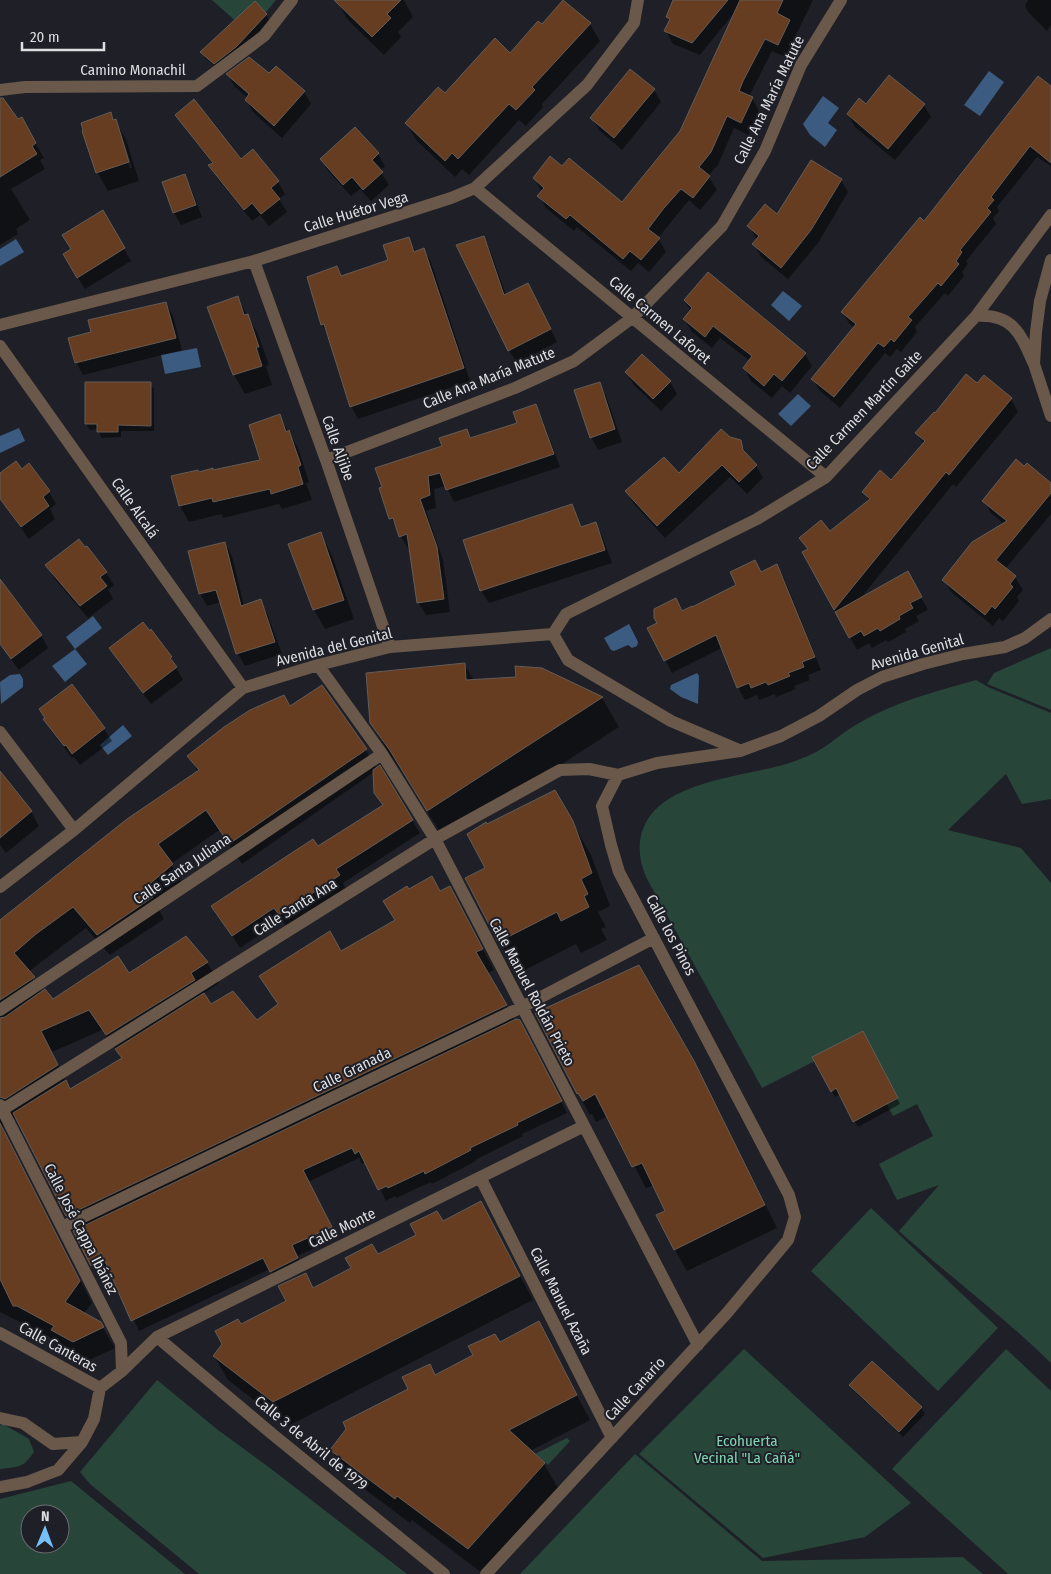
<svg xmlns="http://www.w3.org/2000/svg" width="1051" height="1574" viewBox="0 0 1051 1574" font-family="'Fira Sans Condensed',sans-serif">
  <style>
    .green { fill: #274538; fill-rule: evenodd }
    .water { fill: #3b5b80 }
    .shadow { fill: #0007; fill-rule: evenodd }
    .building { fill: #663d21; stroke: #635c57 }
    .lines { fill: none; stroke-linecap: round; stroke-linejoin: round }
    .minor { stroke: #6a594a; stroke-width: 12 }
    .labels { text-anchor: middle; stroke-width: 4; stroke-linejoin: round; paint-order: stroke }
    .street-label { font-size: 15px; fill: #dddee2; stroke: #1f2027 }
    .park-label { font-size: 15px; fill: #7ed6b0; stroke: #1f2027 }
  </style>
  <rect width="100%" height="100%" fill="#1f2027"/>
  <path class="green" d="M212,0H276L249,33Z
    M1051,648V710L987,684L994,673Z
    M976,680L988,687L1051,713V799L1022,804L1006,774L948,830L1021,848L1051,883V1363C1003,1316 949,1276 899,1231L939,1185L897,1200L879,1164L933,1136L917,1104L893,1116L854,1041L762,1088L646,877C636,854 637,829 655,810C681,782 743,775 779,766C791,763 807,757 818,751C832,743 844,731 859,723C895,702 936,691 976,680Z
    M871,1208L998,1328L938,1391L811,1271Z
    M744,1349L911,1503L865,1537L763,1558L639,1454Z
    M1006,1349L1051,1391V1574H1008L892,1469Z
    M157,1380L218,1430L270,1468L407,1574H199L90,1484L80,1472Z
    M3,1424L29,1439L34,1452C23,1468 18,1467 0,1469V1426Z
    M567,1438L570,1441L548,1465L535,1454Z
    M635,1454L762,1561L963,1557L983,1574H520Z
    M71,1481L185,1574H0V1499ZM30,1514H60V1544H30Z"/>
  <path class="water" d="M989,71L1004,82L980,116L964,105Z
    M823,96L839,108L828,123L837,130L825,147L810,135L803,124Z
    M16,239L24,252L0,266V249Z
    M783,291L802,306L789,321L771,305Z
    M197,348L201,367L165,374L161,355Z
    M798,394L811,406L791,426L778,414Z
    M19,428L25,441L0,453V436Z
    M93,616L102,628L75,649L87,664L65,682L52,666L75,649L66,637Z
    M629,624L638,642L637,646L632,648L628,645L614,651L611,650L604,638Z
    M697,673L699,676L698,704L681,697L670,689L671,685Z
    M20,674L23,679V687L1,704L0,682L10,675Z
    M123,725L132,736L108,755L100,745Z"/>
  <path class="shadow" d="M337,0H404L413,17L398,32L401,37L384,55L347,19Z
    M671,0H813L785,57L772,51L750,94L749,97L752,98L759,111L748,135L734,128L718,165L708,176L717,190L700,210L689,200L658,238L666,252L649,272L638,263L631,271L577,227L574,231L546,208L539,196L542,192L534,178L562,168L622,203L681,132L734,13L700,55L673,44L666,31L670,22L667,17L673,4Z
    M1028,0H1051V25L1047,31L1028,12L1025,6Z
    M564,2L590,24L600,41L542,104L543,107L526,126L519,120L469,175L462,169L455,177L416,140L406,123L445,95L510,54L542,26Z
    M266,14L269,20L239,53L218,69L205,58L202,52Z
    M228,75H270L304,92L311,104L282,138L253,112L246,100L248,98L235,87Z
    M1051,88V166L1037,157L997,207L999,211L993,218L996,224L966,261L968,264L962,272L964,276L948,296L945,293L915,327L917,332L901,352L897,349L890,357L885,353L840,408L819,390L813,379L854,328L849,323L842,312Z
    M654,90L661,102L622,150L599,130L592,118Z
    M866,105H924L931,117L895,160L855,127L848,114Z
    M110,114L126,139L139,181L108,191L97,172ZM118,132H121L132,168H130Z
    M176,115L241,161L278,182L285,194L279,199L287,212L269,226L260,215L252,221L217,178L210,166L213,165L184,127Z
    M0,118L17,121L21,119L44,158L40,160L45,169L11,189L30,220L16,229L18,234L0,245Z
    M378,154L385,166L380,171L389,185L371,201L360,189L351,196L329,172L321,159Z
    M184,175L191,188L202,217L181,225L174,213L163,183Z
    M841,180L848,192L818,243L788,279L761,257L754,244L757,240L749,226L777,216Z
    M102,212L131,261L85,289L71,267L72,250Z
    M483,237L490,250L506,295L534,297L557,342L517,363L509,350Z
    M408,239L416,252L424,250L431,262L470,381L358,419L351,406L329,337L322,325L309,278L337,268L342,277L389,261Z
    M237,297L258,334L269,365L266,366L272,385L245,394L234,375L209,308Z
    M685,301L805,354L812,366L790,393L782,386L772,398L751,381L744,368L750,361L720,338L712,348L692,332L684,319L691,311Z
    M166,303L173,316L182,350L83,375L76,362L92,333Z
    M626,372L670,382L677,394L661,411L634,385Z
    M984,376L1011,399L1018,412L956,487L953,484L860,599L907,572L928,610L916,616L919,621L905,629L906,632L888,642L886,640L872,648L869,643L857,650L803,552L808,550L801,538L830,533L869,501L864,492L892,482L924,445L917,433L935,415L977,385Z
    M150,384L154,389V431H121V437L101,438L98,429L90,430L86,424Z
    M599,384L606,396L622,442L598,450L591,437Z
    M535,405L542,418L560,467L454,502L446,486L434,489L436,508L426,511L443,560L450,612L426,615L418,602L410,548L408,549L391,518L444,447L467,431L471,439L518,424Z
    M279,416L298,448L309,482L306,483L312,500L282,509L279,504L223,518L221,514L189,522L180,506L199,473L262,460Z
    M729,439L740,441L748,458L756,466L763,478L747,494L730,477L665,538L634,504L627,492L679,475Z
    M22,471L49,492L56,504L50,509L55,519L29,539L0,500V474Z
    M1051,488V514L1005,569L1015,577L1023,590L1017,597L1019,601L1003,621L999,618L993,626L951,592L944,580L1004,524L991,513L984,501Z
    M572,505L582,527L595,523L602,536L612,563L489,603L481,591L465,541Z
    M321,534L331,553L354,619L325,629L314,610L303,580Z
    M225,543L232,556L244,606L260,601L267,613L282,654L245,666L238,654L221,602L207,606L200,593Z
    M87,548L106,573L114,585L108,590L113,599L88,618L54,578L47,565Z
    M777,566L784,578L821,670L808,675L810,680L794,686L796,689L776,697L775,694L759,700L757,695L745,700L738,688L722,648L672,673L649,628L659,624L676,600L683,612Z
    M0,598L41,635L48,648L19,670L0,645Z
    M151,631L171,658L183,680L151,704L118,661L111,648Z
    M465,665L474,681L602,698L619,727L445,840L407,779L389,753L371,723Z
    M72,686L104,729L112,741L80,765L74,757L72,758L52,732L45,720Z
    M290,708L365,749L377,769L379,767L420,833L343,883L346,889L287,927L282,920L240,948L212,906L317,848L383,806L376,793L374,772L242,864L219,830L171,864L184,886L158,908L164,919L110,955L86,928L28,972L42,993L53,1000L129,975L207,962L219,983L203,994L210,1006L257,1021L278,1005L261,976L340,953L396,921L408,891L440,892L461,908L494,970L487,973L515,1021L526,1032L567,1113L522,1134L523,1136L475,1160L476,1161L432,1184L431,1182L396,1198L395,1196L386,1201L366,1162L362,1164L359,1158L308,1182L337,1238L297,1256L304,1270L278,1282L270,1269L139,1331L108,1263L98,1276L18,1119L12,1118L5,1122L3,1127L6,1136L92,1303L84,1313L100,1323L115,1348L85,1362L64,1351L59,1342L0,1312V921L198,772L189,756ZM102,1030L123,1059L70,1090L52,1052Z
    M2,775L31,812L39,826L6,853L0,845V777Z
    M554,791L591,855L610,906L598,912L606,927L601,929L607,940L581,953L576,944L517,974L499,941L486,869V825Z
    M639,967L706,1085L777,1228L687,1271L675,1250L667,1211L654,1185L646,1188L608,1116L596,1122L592,1114L590,1115L536,1014Z
    M862,1032L900,1104L858,1127L840,1094L835,1097L814,1058Z
    M481,1203L533,1300L288,1426L228,1380L214,1356L241,1326Z
    M539,1323L590,1420L530,1451L544,1464L558,1488L482,1573L412,1520L410,1523L346,1475L332,1450L500,1343Z
    M851,1385L921,1408L925,1414L903,1437L854,1391Z"/>
  <path class="building" d="M334,0H401L387,14L391,18L372,37Z
    M563,0L591,23L532,87L535,90L516,110L509,104L458,159L452,153L445,161L405,123L438,87L445,93L495,38L510,53L538,21L542,24Z
    M673,0H728L692,43L664,31L670,19L666,17Z
    M740,0H783L777,13L790,20L778,45L765,39L743,81L739,91L753,97L741,123L727,116L711,152L699,167L710,176L693,198L681,189L664,208L648,229L660,238L641,260L630,251L623,259L570,215L566,219L537,196L544,188L533,178L550,156L562,166L569,158L622,202L680,131Z
    M255,1L267,14L236,47L214,64L200,52Z
    M249,57L269,73L276,66L305,91L274,126L245,100L249,94L226,74Z
    M630,69L655,89L614,138L590,118Z
    M889,75L925,104L888,149L847,114L859,98L866,104Z
    M1038,76L1051,86V163L1030,146L991,197L994,200L987,208L991,212L960,250L962,252L956,261L959,264L941,286L938,283L908,317L912,320L894,342L891,339L884,347L878,343L834,397L811,379L856,324L841,312L920,217L924,221Z
    M0,98H3L18,119L22,117L36,143L32,146L37,154L0,177Z
    M194,99L241,159L253,149L279,181L271,188L280,199L261,214L252,203L244,210L208,165L213,163L175,115Z
    M111,112L113,120L116,119L129,162L96,173L82,131L83,130L81,123Z
    M355,127L379,153L372,160L383,172L363,190L352,177L343,185L320,159Z
    M811,160L842,179L811,230L781,268L752,244L759,236L747,226L765,204L777,214Z
    M185,174L196,205L173,213L162,182Z
    M103,210L125,248L77,278L63,254L71,249L62,235Z
    M484,236L504,295L528,283L551,329L508,351L456,245Z
    M409,237L414,252L424,248L464,368L350,407L324,324L321,325L307,277L337,266L341,276L388,260L383,245Z
    M708,272L806,353L782,381L774,374L764,386L743,368L752,356L713,326L705,337L683,319L692,308L684,300Z
    M238,296L244,315L248,314L259,347H256L262,366L233,375L207,307Z
    M166,302L176,338L75,363L68,338L91,332L88,320Z
    M642,354L671,381L653,399L625,372Z
    M966,374L977,383L984,375L1012,398L949,475L946,472L834,610L802,552L808,549L799,538L821,520L830,531L870,499L862,492L880,470L891,480L925,441L915,433L934,412L935,413Z
    M85,382H151V426L118,425V432H97V424H85Z
    M600,382L615,429L590,438L574,390Z
    M536,404L554,454L446,490L440,473L428,476L430,495L420,499L437,547L444,599L417,603L407,534L399,537L393,518L389,519L379,488L382,487L375,468L442,446L439,438L467,429L470,438L517,423L513,412Z
    M280,414L286,432L289,430L296,451L301,465L298,467L303,484L271,494L270,489L213,502L212,498L179,506L171,476L198,470L199,472L213,468V470L260,460L249,425Z
    M721,429L730,437L741,440L743,450L757,465L739,482L722,465L657,526L625,491L664,457L679,473Z
    M1016,459L1024,466L1027,463L1051,483V493L996,560L1016,576L1010,584L1013,587L995,609L992,606L985,615L942,580L972,542L1007,521L982,501Z
    M16,461L22,469L29,463L50,491L43,497L49,506L21,527L0,499V473Z
    M572,504L581,527L596,522L605,550L480,591L463,540Z
    M321,532L344,600L313,610L288,544Z
    M79,539L85,547L87,546L107,572L100,577L107,586L80,606L45,565Z
    M225,542L241,606L261,599L275,642L236,654L216,590L199,594L188,551Z
    M755,560L761,572L777,564L815,657L802,662L804,667L788,673L790,676L768,685L766,682L751,688L749,683L737,688L716,635L664,661L647,628L657,623L654,618V609L676,598L682,611L692,606V607L736,585L730,572Z
    M908,571L922,597L910,603L913,608L899,616L900,619L880,631L878,628L864,636L861,631L849,638L835,612Z
    M0,579L42,635L11,659L0,644Z
    M143,622L150,631L151,629L172,657L170,658L177,667L143,693L109,648Z
    M465,663L466,680L516,677L515,666L542,668L603,697L427,811L389,749L370,723L366,673Z
    M72,684L105,728L72,754L66,745L64,746L43,719L45,718L39,709Z
    M322,685L367,749L229,844L206,810L158,844L173,864L145,888L153,897L97,935L73,907L36,934L14,953L35,977L0,1000V920L127,819L199,770L187,756L224,727L250,710L284,695L290,706Z
    M380,765L413,820L336,869L340,875L279,915L274,908L232,936L211,906L313,839L318,846L383,805L374,793L373,770Z
    M0,771L32,811L0,838Z
    M555,790L573,821L592,873L581,879L588,894L584,896L589,907L561,921L557,912L498,942L465,878L485,868L467,834L486,822L487,824Z
    M432,876L440,891L450,886L483,949L476,952L507,1005L66,1216L13,1113L66,1080L70,1089L122,1058L115,1049L204,993L211,1004L233,991L257,1020L278,1004L259,976L330,931L341,951L395,920L383,901L407,886L409,889Z
    M186,936L208,962L191,973L195,980L106,1035L89,1010L41,1031L58,1065L5,1099L0,1097V1018L5,1017L45,989L53,999L118,956L129,973Z
    M639,965L694,1061L765,1205L674,1250L656,1215L665,1211L642,1163L632,1167L595,1094L583,1101L578,1093L577,1094L535,1013Z
    M516,1019L520,1020L562,1101L517,1123L518,1125L470,1148L471,1150L425,1174L424,1171L388,1188L387,1186L378,1190L359,1151L355,1154L352,1148L303,1170L332,1227L292,1245L298,1258L270,1272L263,1258L131,1321L101,1252L91,1266L73,1231Z
    M863,1031L898,1098L853,1122L836,1088L831,1092L812,1057Z
    M0,1123L80,1281L65,1302L101,1322L104,1327L73,1342L51,1330L54,1326L17,1306H13L0,1279Z
    M481,1201L520,1276L273,1402L213,1356L222,1344L215,1331L238,1319L241,1324L286,1301L278,1286L306,1273L313,1288L351,1268L345,1258L372,1244L378,1254L416,1235L410,1224L437,1211L443,1221Z
    M539,1321L577,1395L509,1430L545,1463L468,1549L397,1496L395,1499L330,1450L346,1429L343,1422L408,1389L402,1377L430,1364L435,1375L473,1355L468,1346L495,1334L500,1342Z
    M872,1361L922,1407L899,1432L849,1385Z"/>
  <g class="lines">
    <path class="minor" d="M0,90L25,87L197,86L264,36L292,0
      M475,188L826,477
      M1051,260L1040,301L1036,332L1034,364L1051,416
      M254,261L326,460L390,647
      M976,316C1012,314 1020,332 1033,362
      M0,325L254,261L451,198L475,188L587,85L634,23L638,0
      M0,346L243,688
      M326,460L515,388L574,361L632,318L722,226L765,151L801,65L841,0
      M553,634L566,614L757,519L826,477L976,316L1051,215
      M553,634L568,660L671,721L739,750
      M318,665L382,754L435,839L698,1345
      M0,732L74,830
      M0,887L74,830L243,688L318,665L390,647L553,634
      M0,1010L382,754
      M0,1105L121,1343L122,1371
      M2,1110L435,839L560,770L589,769L618,775
      M481,1179L612,1438
      M62,1227L522,1007L654,938
      M0,1333L100,1388
      M157,1337L271,1433L444,1574
      M0,1418L23,1423L53,1444L82,1442
      M0,1487L27,1482L58,1470L82,1442L94,1419L100,1388L122,1371L157,1337L584,1126
      M486,1574L727,1313L788,1240L795,1217L789,1195L619,872L611,845L602,806L618,775L657,763L740,751L781,736L819,716L857,690L882,677L923,664L963,654L1005,647L1025,638L1051,619"/>
  </g>
  <g class="labels">
    <g class="street-label">
      <text x="133" y="75">Camino Monachil</text>
      <text transform="translate(769 100) rotate(-64)" y="5">Calle Ana María Matute</text>
      <text transform="translate(356 212) rotate(-17)" y="5">Calle Huétor Vega</text>
      <text transform="translate(660 320) rotate(40)" y="5">Calle Carmen Laforet</text>
      <text transform="translate(489 378) rotate(-22)" y="5">Calle Ana María Matute</text>
      <text transform="translate(864 410) rotate(-46)" y="5">Calle Carmen Martín Gaite</text>
      <text transform="translate(338 448) rotate(70)" y="5">Calle Aljibe</text>
      <text transform="translate(135 508) rotate(55)" y="5">Calle Alcalá</text>
      <text transform="translate(334 647) rotate(-14)" y="5">Avenida del Genital</text>
      <text transform="translate(917 652) rotate(-16)" y="5">Avenida Genital</text>
      <text transform="translate(182 869) rotate(-34)" y="5">Calle Santa Juliana</text>
      <text transform="translate(295 907) rotate(-32)" y="5">Calle Santa Ana</text>
      <text transform="translate(671 935) rotate(62)" y="5">Calle los Pinos</text>
      <text transform="translate(532 992) rotate(62)" y="5">Calle Manuel Roldán Prieto</text>
      <text transform="translate(352 1070) rotate(-26)" y="5">Calle Granada</text>
      <text transform="translate(342 1228) rotate(-26)" y="5">Calle Monte</text>
      <text transform="translate(81 1229) rotate(63)" y="5">Calle José Cappa Ibáñez</text>
      <text transform="translate(561 1301) rotate(63)" y="5">Calle Manuel Azaña</text>
      <text transform="translate(58 1347) rotate(29)" y="5">Calle Canteras</text>
      <text transform="translate(635 1389) rotate(-47)" y="5">Calle Canario</text>
      <text transform="translate(311 1443) rotate(39)" y="5">Calle 3 de Abril de 1979</text>
    </g>
    <g class="park-label">
      <text x="747" y="1446">Ecohuerta<tspan x="747" dy="17">Vecinal "La Cañá"</tspan></text>
    </g>
  </g>
  <g transform="translate(45 1529) rotate(1)"><circle r="24" fill="#1f2027" stroke="#6b6c72"/>
  <path d="M0-4L9 19L0 12L-9 19Z" fill="#75c0f6"/>
  <text y="-8" font-size="14" font-weight="bold" text-anchor="middle" fill="#dddee2">N</text>
  </g>
  <path d="M22 42v8h82v-8" fill="none" stroke="#dddee2" stroke-width="2.5"/>
  <text x="30" y="42" font-size="15" fill="#dddee2" stroke="#1f2027" stroke-width="4" paint-order="stroke">20 m</text>
</svg>
